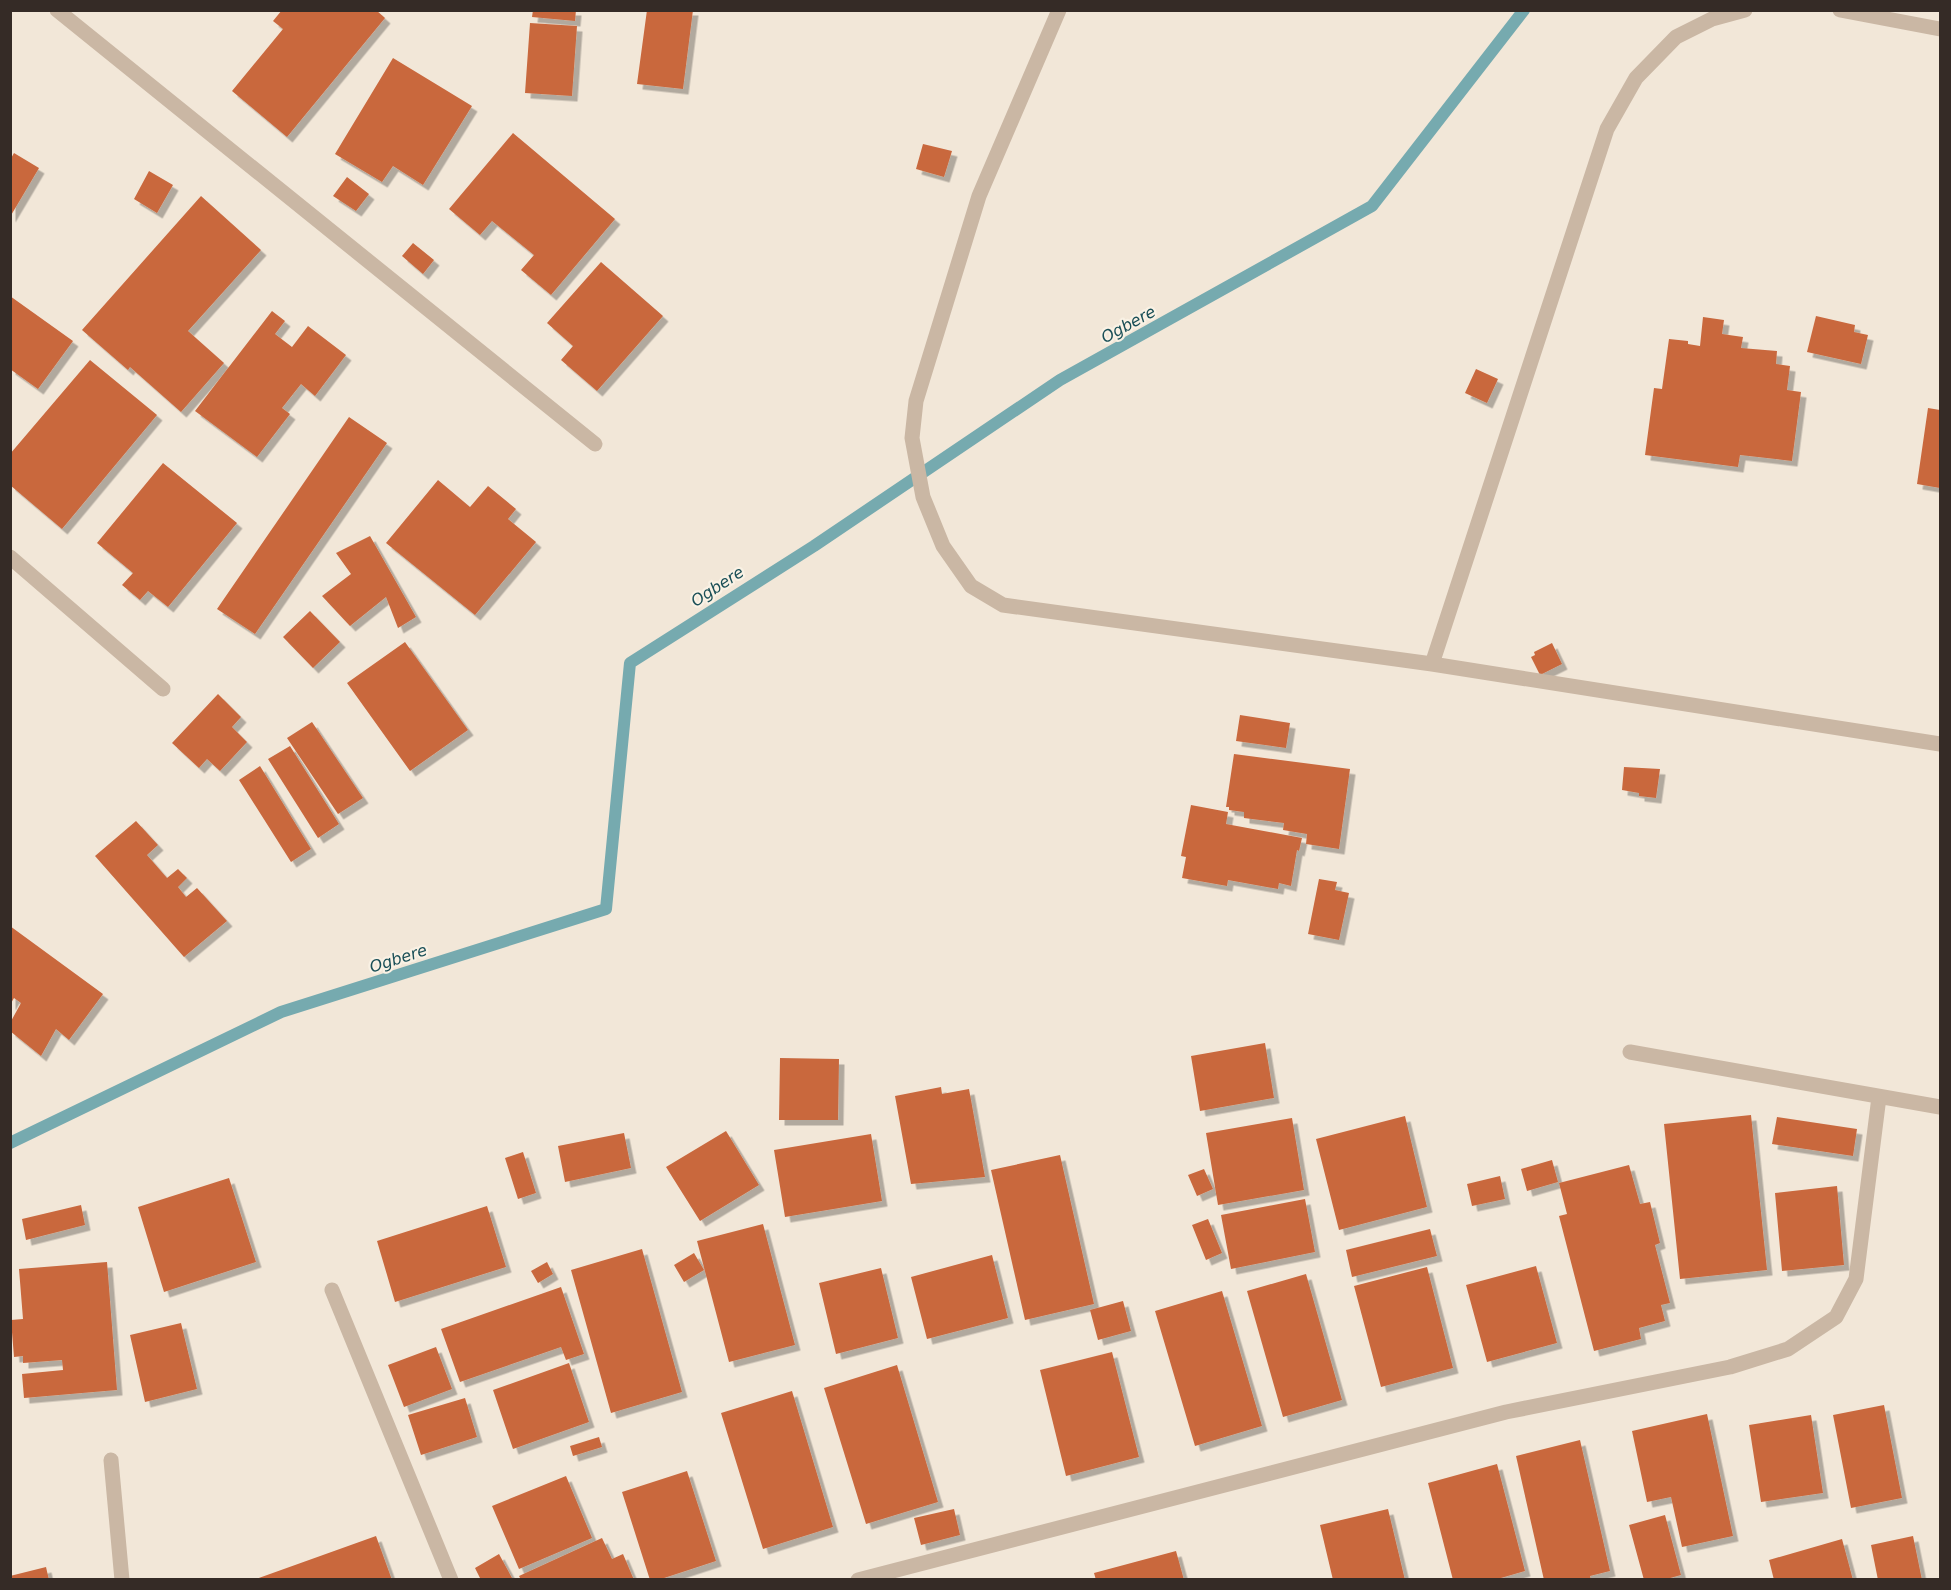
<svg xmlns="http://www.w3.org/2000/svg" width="1951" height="1590" viewBox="0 0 1951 1590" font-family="'DejaVu Sans',sans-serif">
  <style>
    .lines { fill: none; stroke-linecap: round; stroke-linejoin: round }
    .stream { stroke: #76aaaf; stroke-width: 12 }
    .building { fill: #c9683e; filter: url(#shadow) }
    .street { stroke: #cab7a4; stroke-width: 15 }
    .labels { text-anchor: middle; stroke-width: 4.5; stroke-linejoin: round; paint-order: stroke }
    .water-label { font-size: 16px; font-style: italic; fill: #1a4f57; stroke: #f9f1e4 }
  </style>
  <defs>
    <filter id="shadow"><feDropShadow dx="5.5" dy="5.5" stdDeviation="0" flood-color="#0004"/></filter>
  </defs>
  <rect width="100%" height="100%" fill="#f2e7d8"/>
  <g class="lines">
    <path class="stream" d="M10,1143L281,1012L606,909L630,663L814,546L1060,380L1372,206L1524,10"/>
  </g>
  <path class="building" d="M282,10H376L385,18L287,137L232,91L283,29L273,21Z
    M533,10H576L575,21L532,17Z
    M647,10H693L683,89L637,84Z
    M530,23L577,26L572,96L525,93Z
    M393,58L472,106L423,185L393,166L382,182L335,154Z
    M513,133L615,219L551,295L521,270L534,255L492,221L480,235L449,209Z
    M923,144L952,151L944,177L916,169Z
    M14,153L39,168L10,217V160Z
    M149,171L173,185L157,213L134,199Z
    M347,177L369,194L356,211L333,196Z
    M201,196L261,250L188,331L224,363L181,412L130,367L128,370L82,330Z
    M413,243L434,260L423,274L402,256Z
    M601,262L663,316L597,391L561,360L573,346L547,323Z
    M10,296L73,341L38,389L10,369Z
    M272,311L285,321L275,334L292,347L308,326L346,355L315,396L301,384L282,408L290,414L257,457L195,411Z
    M1816,316L1855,325L1854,332L1868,335L1861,364L1807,352Z
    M1703,317L1724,320L1722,334L1743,337L1741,348L1777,351L1776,364L1790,366L1787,390L1801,392L1792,461L1740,455L1738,467L1645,455L1654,388L1662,389L1669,339L1688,341V344L1700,346Z
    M90,360L157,415L62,529L10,485V454Z
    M1476,369L1498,379L1487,403L1465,393Z
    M1928,408L1940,410V488L1917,484Z
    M349,417L387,443L255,634L217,609Z
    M163,463L237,523L168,607L148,591L140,600L122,585L133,573L97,543Z
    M438,480L470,507L488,486L516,509L508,519L536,542L475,615L386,543Z
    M370,536L416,617L398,628L386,597L350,626L322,596L351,574L336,553Z
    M310,611L340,642L313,668L283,637Z
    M405,642L468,730L410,771L347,683Z
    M1552,643L1562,664L1540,675L1531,657L1535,655L1534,652Z
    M218,694L241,717L232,727L247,742L220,771L207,759L199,768L172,743Z
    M1240,715L1290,723L1286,748L1236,741Z
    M312,722L363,798L338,814L287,738Z
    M290,746L339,824L318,838L268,759Z
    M1234,754L1350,769L1339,849L1306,844L1307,834L1283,830L1284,823L1244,818V812L1229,810V807H1226Z
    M260,766L311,849L291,862L239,780Z
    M1624,767L1660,769L1656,798L1639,796V793L1622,790Z
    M1191,805L1228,812L1226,824L1302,838L1299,851L1297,850L1291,886L1279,883L1278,889L1228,880L1227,886L1182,878L1186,857L1181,856Z
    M136,821L158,845L147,855L167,878L178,869L187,878L178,887L186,897L197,888L227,921L184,957L95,856Z
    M1319,879L1337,882L1335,890L1349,893L1339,940L1308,934Z
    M10,926L103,994L69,1040L56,1029L41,1056L10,1031V1023L21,1003L14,998L10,1005Z
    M1265,1043L1274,1098L1200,1111L1191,1056Z
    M780,1058L839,1059L838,1120H779Z
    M941,1087L942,1094L969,1089L985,1177L911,1184L895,1096Z
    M1751,1115L1767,1270L1680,1279L1664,1124Z
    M1405,1116L1427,1207L1339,1230L1316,1139Z
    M1777,1117L1857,1129L1853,1156L1772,1144Z
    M1292,1118L1304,1190L1218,1205L1206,1133Z
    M726,1131L759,1185L700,1221L666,1167Z
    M624,1133L631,1168L565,1182L558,1146Z
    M871,1134L882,1201L785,1217L774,1150Z
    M523,1152L536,1193L518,1199L505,1158Z
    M1060,1155L1094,1304L1025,1320L991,1170Z
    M1552,1160L1558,1182L1527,1191L1521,1169Z
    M1629,1165L1640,1204L1650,1202L1660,1243L1655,1245L1670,1303L1661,1305L1665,1321L1639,1328L1641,1339L1594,1351L1559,1216L1567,1214L1559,1183Z
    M1204,1169L1213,1189L1197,1196L1188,1175Z
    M1500,1176L1505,1199L1472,1206L1467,1184Z
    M229,1178L256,1262L164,1292L138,1207Z
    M1837,1186L1844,1265L1782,1271L1775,1193Z
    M1305,1199L1315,1252L1231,1269L1221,1215Z
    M81,1205L85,1225L26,1240L22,1219Z
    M487,1206L506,1267L395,1302L377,1241Z
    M1208,1219L1222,1253L1206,1260L1192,1225Z
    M763,1224L795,1345L729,1362L697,1241Z
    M1430,1229L1437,1256L1352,1277L1346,1250Z
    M642,1249L682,1392L611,1413L571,1270Z
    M694,1253L704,1270L684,1282L674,1265Z
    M992,1255L1008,1318L927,1339L911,1277Z
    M107,1262L117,1390L24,1398L22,1374L63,1370L62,1360L23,1363V1356L14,1357L11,1320L23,1319L19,1269Z
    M547,1262L553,1274L538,1283L531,1271Z
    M1536,1266L1557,1343L1487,1362L1466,1285Z
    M1427,1267L1453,1368L1381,1387L1354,1286Z
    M881,1268L898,1338L836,1354L819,1283Z
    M1306,1274L1342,1400L1283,1417L1247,1291Z
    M561,1287L584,1354L566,1360L561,1347L460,1382L441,1329Z
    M1222,1291L1262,1426L1195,1446L1155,1311Z
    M1123,1301L1131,1331L1098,1340L1090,1310Z
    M181,1323L197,1389L145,1402L130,1335Z
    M436,1347L452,1389L404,1407L388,1365Z
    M1112,1352L1139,1457L1066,1476L1040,1370Z
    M569,1363L589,1422L513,1449L493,1390Z
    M897,1365L938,1502L866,1524L824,1388Z
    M792,1391L833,1527L763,1549L721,1413Z
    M465,1398L477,1437L421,1455L408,1415Z
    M1884,1405L1902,1498L1851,1508L1833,1415Z
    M1707,1414L1733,1536L1682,1547L1671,1497L1647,1502L1632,1431Z
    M1811,1415L1823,1493L1761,1502L1749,1425Z
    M599,1437L602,1447L573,1456L570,1446Z
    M1580,1440L1610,1571L1590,1576L1591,1580H1544L1516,1456Z
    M1497,1464L1525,1571L1494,1580H1453L1428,1483Z
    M687,1471L716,1561L658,1580H650L622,1492Z
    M566,1476L592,1538L519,1569L492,1506Z
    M954,1509L960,1535L921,1545L914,1518Z
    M1388,1509L1405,1580H1333L1320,1525Z
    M1665,1515L1681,1575L1663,1580H1644L1629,1525Z
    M376,1536L392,1580H256V1579Z
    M1913,1536L1922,1580H1878L1871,1545Z
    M602,1538L612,1559L623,1554L634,1580H521L519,1576Z
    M1842,1539L1853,1580H1774L1769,1560Z
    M1176,1551L1184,1580H1096L1094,1573Z
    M499,1554L512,1578L481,1580L475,1568Z
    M46,1567L49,1580H10V1576Z"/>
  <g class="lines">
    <path class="street" d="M57,10L595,444
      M1059,10L979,196L916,401L912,438L923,497L943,546L971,586L1003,605L1432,664L1940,744
      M1840,10L1940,29
      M10,557L163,689
      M1432,664L1607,129L1636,78L1676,37L1712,19L1745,10
      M1630,1052L1940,1107
      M332,1290L451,1580
      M111,1460L122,1580
      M858,1580L1506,1412L1730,1367L1788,1349L1836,1317L1856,1279L1879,1097"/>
  </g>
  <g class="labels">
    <g class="water-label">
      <text transform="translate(1128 324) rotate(-29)" y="6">Ogbere</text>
      <text transform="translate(717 586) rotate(-33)" y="6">Ogbere</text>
      <text transform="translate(398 958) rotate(-18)" y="6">Ogbere</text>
    </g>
  </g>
  <rect width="1951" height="1590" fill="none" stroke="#352b26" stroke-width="24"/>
</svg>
